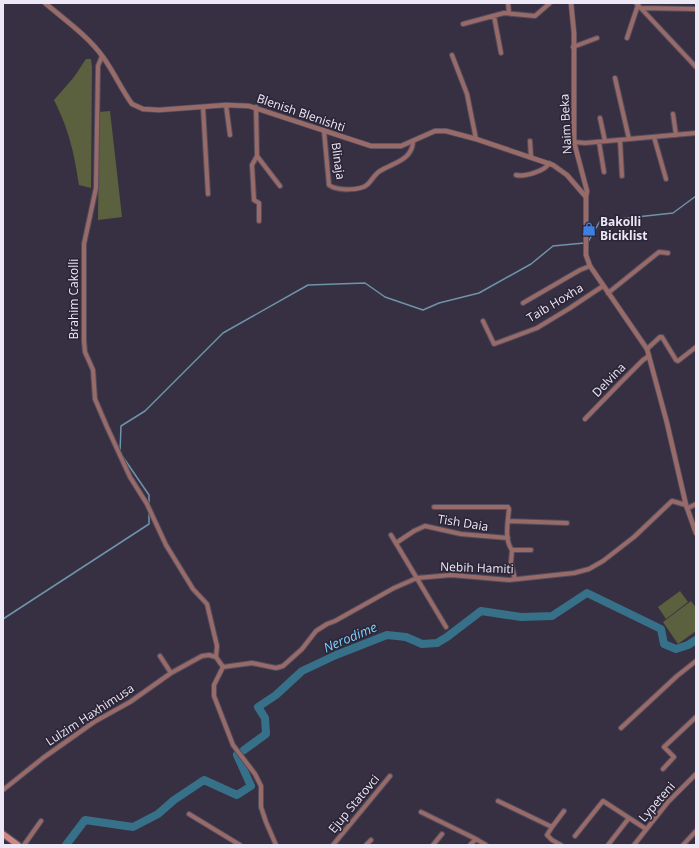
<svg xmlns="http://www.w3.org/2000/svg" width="699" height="848" viewBox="0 0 699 848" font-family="'Open Sans',sans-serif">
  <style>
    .green { fill: #5b603f }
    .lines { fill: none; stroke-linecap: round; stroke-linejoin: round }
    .stream { stroke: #6d94a9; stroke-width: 1.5 }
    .river { stroke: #377089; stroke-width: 8 }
    .minor-casing { stroke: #544d5f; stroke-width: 6 }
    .tertiary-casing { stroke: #544d5f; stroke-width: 6 }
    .secondary-casing { stroke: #544d5f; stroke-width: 8 }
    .minor { stroke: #986b68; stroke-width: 4 }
    .tertiary { stroke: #986b68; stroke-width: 4.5 }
    .secondary { stroke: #d08884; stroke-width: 5.5 }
    .labels { text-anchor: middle; stroke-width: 3.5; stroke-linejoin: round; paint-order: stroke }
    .street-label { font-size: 12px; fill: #ece8f5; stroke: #2d2638 }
    .poi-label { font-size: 12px; font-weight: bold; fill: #ece8f5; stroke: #2d2638; text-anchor: start }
    .water-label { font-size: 13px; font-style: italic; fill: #7bd4fb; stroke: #2d2638 }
  </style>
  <rect width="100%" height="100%" fill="#373043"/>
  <path class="green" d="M86,59H91L92,67L91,188L79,185C74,152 69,130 54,100L74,77Z
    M110,111L122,217L98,220L99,112Z
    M680,591L688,602L666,619L658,607Z
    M691,601L696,608V631L678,644L663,622Z"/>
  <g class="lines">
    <path class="stream" d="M588,242L600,221L673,213L696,196
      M120,452L121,426L145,411L223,333L308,285L365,283L385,297L423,310L439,303L479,293L531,264L553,246L584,243
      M123,457L149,495V505
      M3,619L149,524V512"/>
    <path class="river" d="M244,750L266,734L265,718L258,707L276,695L302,671L336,655L387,635L406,637L422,644L437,643L447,637L481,611L521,617L552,616L587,593L661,629L664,644L676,649L688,645L696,640
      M66,845L85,820L133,827L158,814L174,800L204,780L237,795L251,786L237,755"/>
    <g class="minor-casing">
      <path id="minor" d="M508,3L509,13
        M636,3L696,67
        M641,8L696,9
        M494,16L501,53
        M463,24L504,13L535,16L550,3
        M627,38L638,5
        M573,47L597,38
        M452,55L467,94L476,139
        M102,56L98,66L96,188L84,244V341L85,352L93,370L95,399L107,427L130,477L147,504L166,545L193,589L207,604L217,646L216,657
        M615,78L629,139
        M226,105L230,135
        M203,107L208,194
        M256,107L257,156L252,165L254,200L259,203V221
        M673,114L676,135
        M600,118L605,141
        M324,131L329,185C337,191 361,191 368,184C372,180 375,174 380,171C393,163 412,160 413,142
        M654,137L666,179
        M620,140L622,176
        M530,141L531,157
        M574,142L585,143L696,133
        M599,142L604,172
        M257,156L280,186
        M516,175C524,177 546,171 549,163
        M608,293L659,252L668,253
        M523,303L580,270L590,266
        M483,321L494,344L537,328L570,308L603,286
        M647,349L660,337H662L676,360L678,361L696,347
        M585,419L621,382L643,360L649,356
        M434,507H508L509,509C508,521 504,540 512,550L511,562L515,579
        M688,508L696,504
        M508,521L567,523
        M391,535L446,627
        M396,543L414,531L425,526L461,534L508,538
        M512,550H531
        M160,656L171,673
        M223,667L252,663L276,668L283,666L302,649L316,631L327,624L335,621L394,588L417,578L451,575L509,580L574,573L589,569L603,561L634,537L672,501L686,505
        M621,728L677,676L696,661
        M663,769L674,757L664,747L696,717
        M3,790L43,758L94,722L130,702L171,673L202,656L209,655L216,657L223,667L214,685V696L233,745L255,774L261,786V807L266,822L276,845
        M498,801L552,827L547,835L552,840L561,845
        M421,812L476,839L486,845
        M189,814L240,845
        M552,827L564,811
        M575,836L603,801L646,829
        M24,845L41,821
        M333,845L390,776
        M366,845L371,840
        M433,845L442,834
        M470,845L476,839
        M608,845L629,818
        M634,845L668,802L696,774
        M683,845L696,831"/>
    </g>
    <g class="tertiary-casing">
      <path id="tertiary" d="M45,3C65,20 88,36 103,57C114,72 121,89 132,104L143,109L159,110L226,105L249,106L371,146H401L435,131H446L476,139L553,165L567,175L586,197
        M571,3L574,33V142L587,191L586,197V255L590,266L647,349L667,423L686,505L696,533"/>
    </g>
    <g class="secondary-casing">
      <path id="secondary" d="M3,834L18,845"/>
    </g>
    <use href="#minor" class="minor"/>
    <use href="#tertiary" class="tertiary"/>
    <use href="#secondary" class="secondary"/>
  </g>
  <defs>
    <g id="shop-bare" transform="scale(1.08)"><path d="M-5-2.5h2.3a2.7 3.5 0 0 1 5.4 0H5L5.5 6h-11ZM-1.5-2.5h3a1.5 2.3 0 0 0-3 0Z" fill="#3f7fe0" stroke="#2d2638" stroke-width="2.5" paint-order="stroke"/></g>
  </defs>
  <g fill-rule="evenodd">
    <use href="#shop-bare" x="589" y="229"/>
  </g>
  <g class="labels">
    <g class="street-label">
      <text transform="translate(301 113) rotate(19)" y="4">Blenish Blenishti</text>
      <text transform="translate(566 124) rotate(-93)" y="4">Naim Beka</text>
      <text transform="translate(338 161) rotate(82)" y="4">Blinaja</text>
      <text transform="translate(74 299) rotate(-90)" y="4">Brahim Cakolli</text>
      <text transform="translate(555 303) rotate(-31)" y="4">Taib Hoxha</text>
      <text transform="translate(609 380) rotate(-46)" y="4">Delvina</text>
      <text transform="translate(463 523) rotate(9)" y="4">Tish Daia</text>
      <text transform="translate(477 568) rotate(2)" y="4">Nebih Hamiti</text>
      <text transform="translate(90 715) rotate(-33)" y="4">Lulzim Haxhimusa</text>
      <text transform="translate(657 802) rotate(-49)" y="4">Lypeteni</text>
      <text transform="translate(354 804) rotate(-50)" y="4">Ejup Statovci</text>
    </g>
    <g class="poi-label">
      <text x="600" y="226">Bakolli<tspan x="600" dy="14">Biciklist</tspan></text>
    </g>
    <g class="water-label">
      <text transform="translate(350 637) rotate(-23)" y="5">Nerodime</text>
    </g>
  </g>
  <rect width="699" height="848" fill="none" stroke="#ece8f5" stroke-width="8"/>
</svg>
